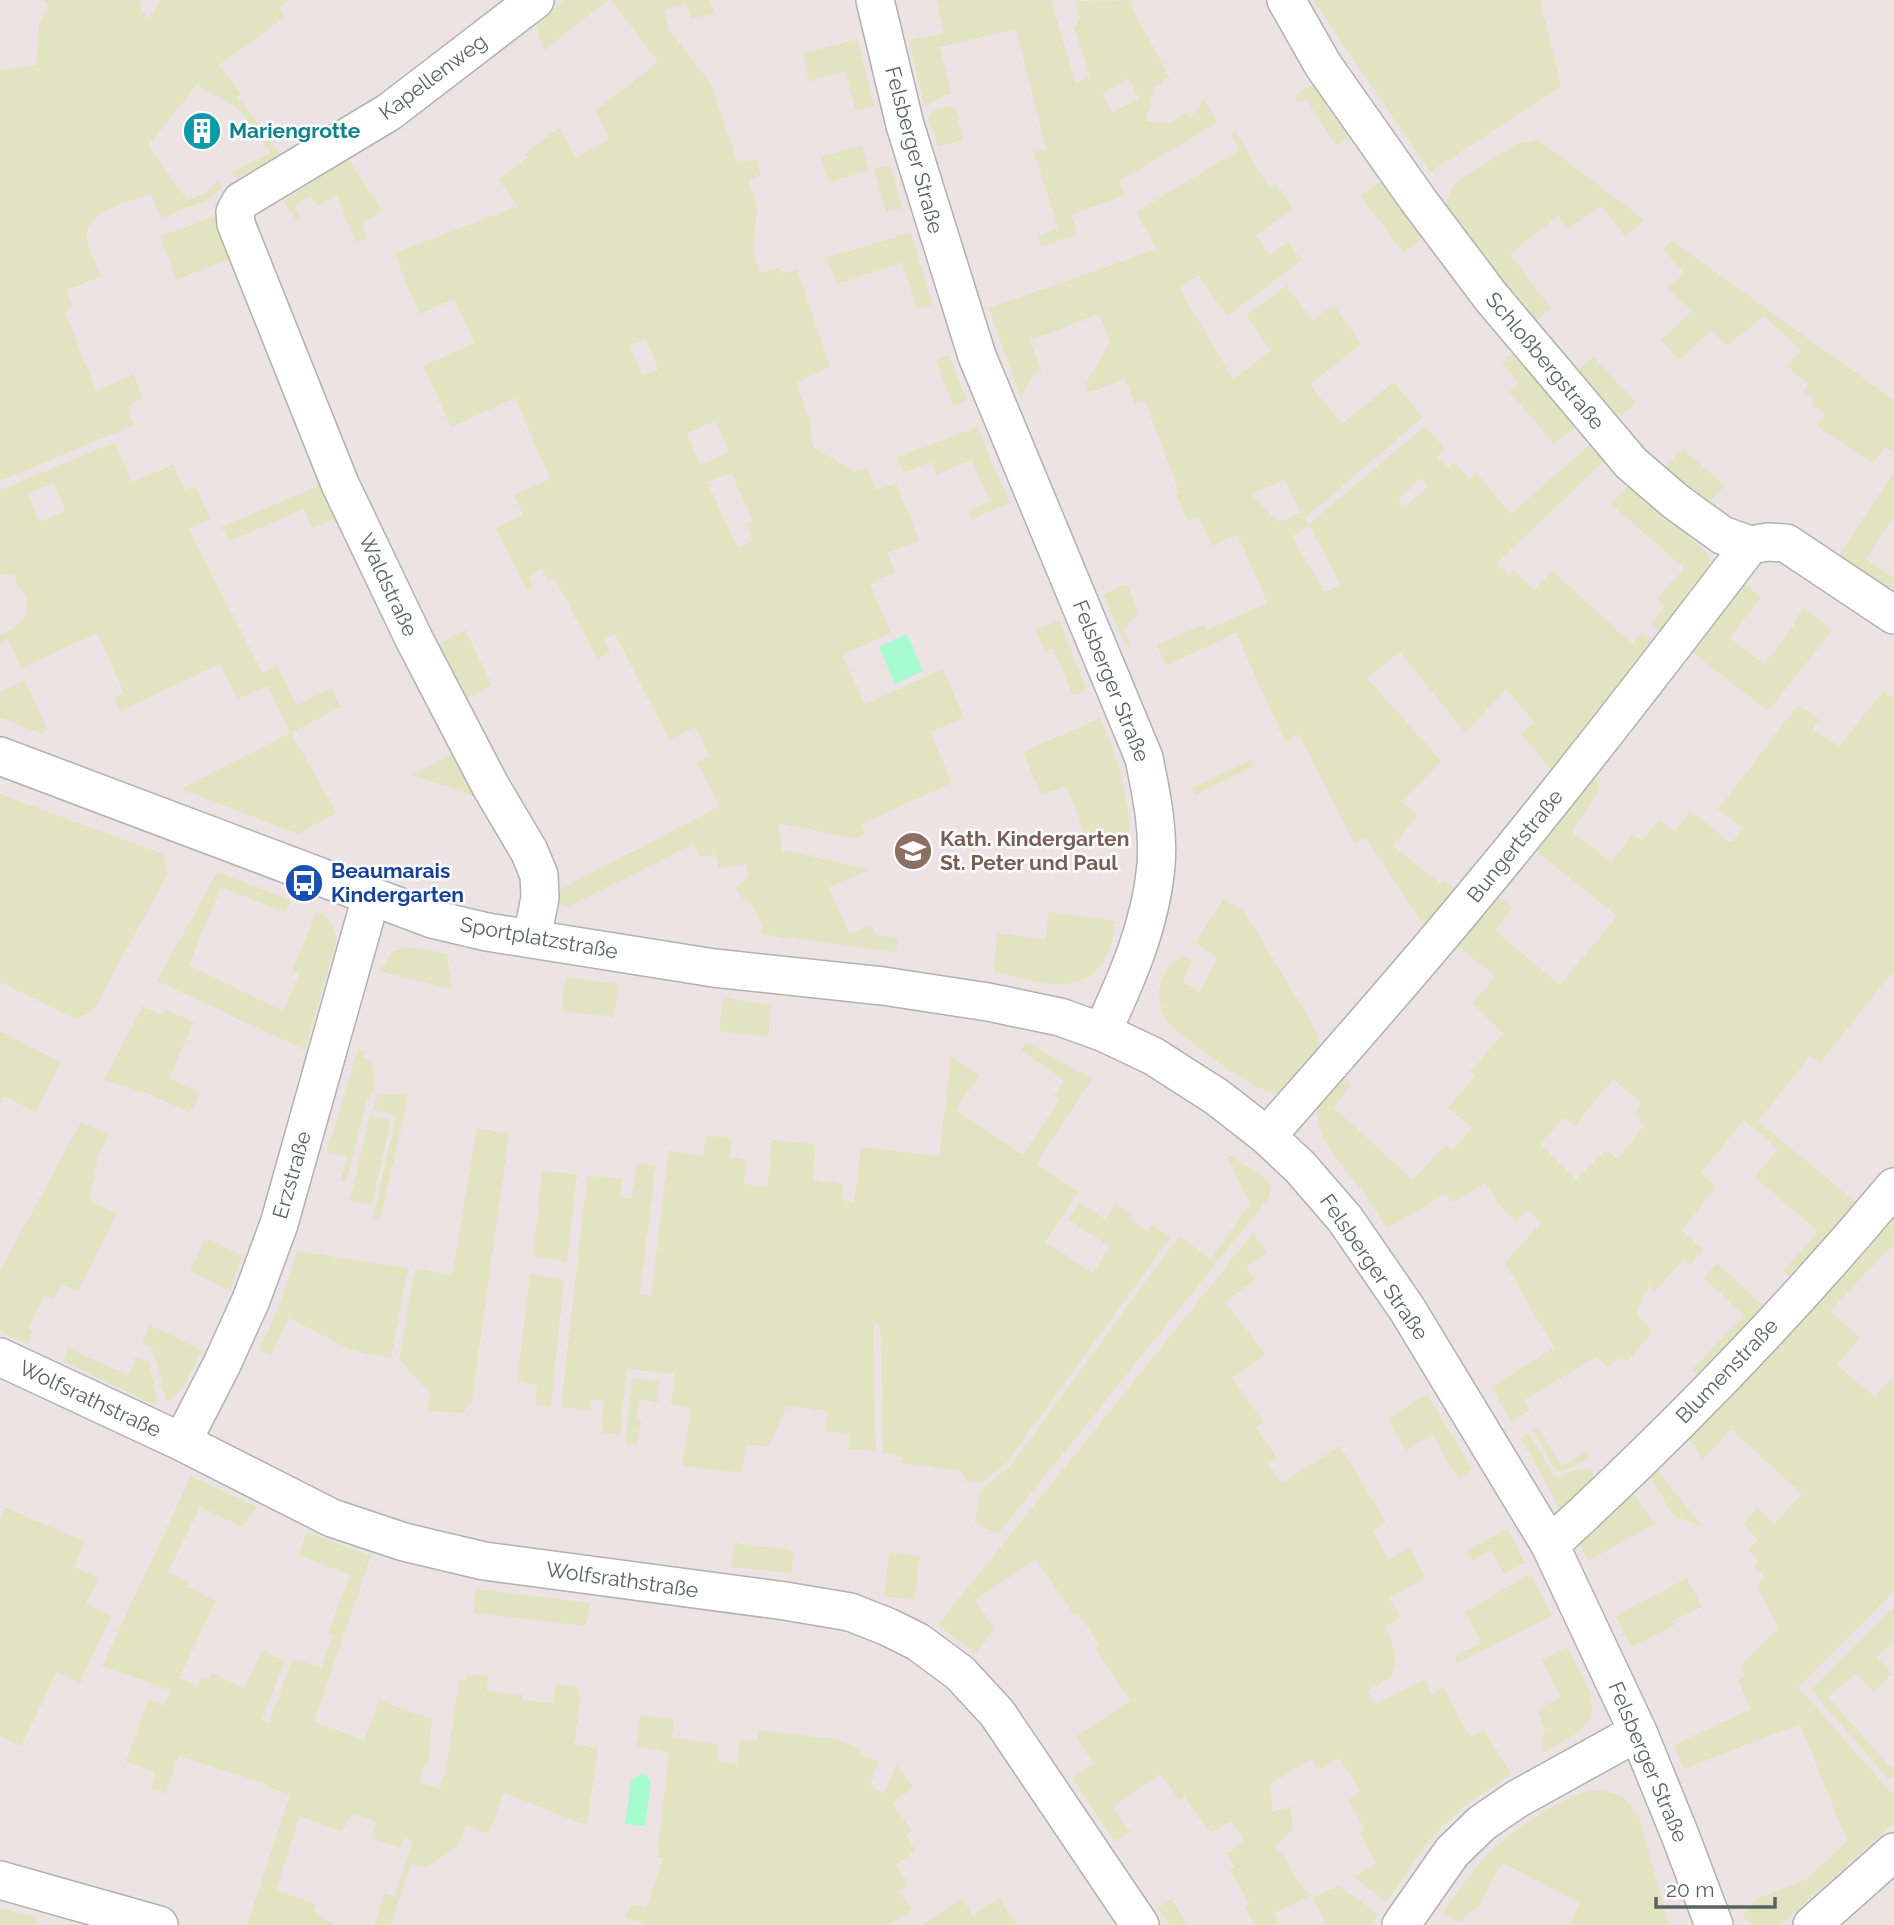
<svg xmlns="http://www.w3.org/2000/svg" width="1894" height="1925" viewBox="0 0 1894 1925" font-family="Raleway,sans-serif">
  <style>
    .green { fill: #e2e4c1; fill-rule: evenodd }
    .water { fill: #a6fbcf }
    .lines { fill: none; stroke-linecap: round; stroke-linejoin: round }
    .street-casing { stroke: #acb3b1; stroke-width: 40 }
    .street { stroke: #fff; stroke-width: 37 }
    .labels { text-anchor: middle; stroke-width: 5; stroke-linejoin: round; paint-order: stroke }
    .street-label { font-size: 21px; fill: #5b6360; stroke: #fff }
    .culture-label { font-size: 21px; font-weight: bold; fill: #0d838f; stroke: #fff; text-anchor: start }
    .education-label { font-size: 21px; font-weight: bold; fill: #785e54; stroke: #fff; text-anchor: start }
    .transit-label { font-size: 21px; font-weight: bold; fill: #164399; stroke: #fff; text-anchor: start }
  </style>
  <rect width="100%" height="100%" fill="#ede3e5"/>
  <path class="green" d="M43,0H142L139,6L149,18L160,0H290L278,8L285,17L219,65L241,94L236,98L243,103L281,156L235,179L231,172L270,153L239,109L197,85L148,145L187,200L206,193L218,180L222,187L210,199L161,218L151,194C132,201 82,211 87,239C90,252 96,265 101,277L66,290L73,307L65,311L96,391L134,374L143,398L134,402L128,410L134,425L0,481V70L36,65L39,24L48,5Z
    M566,0H608L544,50L535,23Z
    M611,0H710L714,13L691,19L686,4L664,10L669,26L667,27L711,84L737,161L757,160L761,176L749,181L757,208L753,252L760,273L779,267L782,274L797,269L830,367L796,383L810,421L813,447L855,472L868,468L876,490L896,483L919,540L887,553L895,572L870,584L891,633L842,655L865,704L943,669L964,718L930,732L952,783L862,824L866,834L855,839L779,823L782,851H791L870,870L829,887L849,934L871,925L876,935L898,938L896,952L760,934L762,927L750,901L744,900L736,888L748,877L747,864L718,868L716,855L699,857L693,844L568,907L559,904L557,894L561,889L720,806L697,763L709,756L695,727L669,740L615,634L604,639L610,652L597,659L554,577L548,580L542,569L529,576L534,587L527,591L495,528L523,515L514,495L550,479L515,398L451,427L423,366L474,343L455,299L419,314L394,253L518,206L498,180L528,157L525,153L560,127L576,157L609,140L596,110L658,62ZM646,339L658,369L642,375L630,346ZM716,421L729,452L700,465L687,433ZM731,473L753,520L746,524L753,541L738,548L707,482Z
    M936,0H1051L1076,84L1090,76L1074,28L1080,18L1075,1L1135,0L1130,3L1170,79H1163L1162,84L1155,85L1146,122H1171L1187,113L1190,118L1204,99L1217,123L1119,181L1126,195L1071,215L1078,234L1041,247L1038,236L1058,228L1034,152L1046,149L1016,29L940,47L951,93L924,106L909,41L944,32ZM1128,78L1139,98L1112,112L1102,94Z
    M1313,0H1540L1561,86L1430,172Z
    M858,39L874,106L856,111L845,71L809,81L803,54Z
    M1316,82L1351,135L1336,146L1306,99L1298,103L1294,96Z
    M955,106L963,140L938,147L928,116L939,108Z
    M1236,132L1269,188L1276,184L1293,208L1256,236L1270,255L1288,242L1302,260L1227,316L1198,275L1179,288L1233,379L1271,351L1246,315L1286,286L1312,320L1334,305L1361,344L1310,384L1342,424L1394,382L1423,417L1305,518L1308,525L1425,426L1445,449L1437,457L1447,468L1454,462L1469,479L1476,473L1511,514L1592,443L1606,459L1497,563L1508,575L1514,570L1534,590L1553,571L1632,644L1642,632L1653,643L1552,771L1521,734L1534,722L1506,689L1465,733L1400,652L1367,678L1441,761L1401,801L1417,815L1393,846L1441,884L1445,880L1458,890L1425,928L1366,837L1355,843L1298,734L1285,742L1236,633L1166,666L1157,645L1204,624L1207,630L1267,603L1238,535L1211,546L1199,517L1187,521L1176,494L1179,492L1145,401L1135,404L1125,379L1088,393L1085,385L1110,342L1099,314L1030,341L1042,371L1033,374L1021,399L989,308L1156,249L1136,212L1240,150L1231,135ZM1421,478L1428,486L1405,507L1398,499ZM1285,480L1301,512L1279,522L1250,495ZM1309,526L1341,585L1324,592L1292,536Z
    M1538,140L1645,220L1625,236L1601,206L1569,229L1558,216L1510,254L1551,308L1534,322L1453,220L1446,210V201L1455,183L1518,143Z
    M862,145L869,170L829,183L820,157Z
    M348,159L383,211L362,223L367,238L355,242L337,195L318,206L310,196L295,206L301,217L296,220L283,201Z
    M890,164L902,208L886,212L874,169Z
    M1382,180L1424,238L1403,253L1361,196Z
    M216,216L233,258L176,280L160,236Z
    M911,232L933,305L917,309L902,263L838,284L826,258Z
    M1672,241L1894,400V453L1885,447L1873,463L1817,426L1825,414L1811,405L1814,399L1803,392L1808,384L1786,365L1801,350L1764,316L1727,346L1712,330L1679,360L1661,340L1692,311L1668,288L1684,273L1663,249Z
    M1515,351L1577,425L1554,444L1509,391L1519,384L1502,363Z
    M949,355L967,401L953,406L936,360Z
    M1593,356L1636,403L1620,417L1578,371Z
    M977,427L1010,503L971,519L968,511L990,501L972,460L936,475L931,462L903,473L897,457Z
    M115,442L131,482L173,465L185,490L195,486L211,519L189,528L262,673L277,666L297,705L331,688L341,707L291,733L337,813L297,834L181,789L290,733L268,686L238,699L220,664L120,711L114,698L124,693L97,633L21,668L8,639L0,643V635C15,629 32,617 26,598C22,589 16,586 14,574L0,575V490ZM54,483L65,511L39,522L28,494Z
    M1683,449L1725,486L1711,501L1682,484L1665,467Z
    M1894,472V517L1866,559L1894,578V597L1836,560Z
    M1631,482L1709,555V571L1661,633L1651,623L1665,607L1657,599L1684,568L1611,504Z
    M322,484L338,517L313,528L304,509L229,542L222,527Z
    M1741,581L1761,597L1730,638L1764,664L1795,624L1794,621L1804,608L1832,630L1768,711L1687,648Z
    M1127,584L1139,613L1123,629L1130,645L1126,647L1103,594Z
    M1059,620L1087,690L1073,696L1053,649L1045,652L1035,630Z
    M465,630L492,685L466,699L438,644Z
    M25,680L47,729L42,734L0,718V692Z
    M1883,691L1894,699V975L1891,974L1820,1063L1810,1056L1758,1121L1858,1204L1792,1278L1783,1271L1818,1231L1755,1177L1778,1149L1744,1120L1701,1173L1716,1187L1682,1230L1703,1250L1691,1265L1684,1259L1655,1291L1650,1286L1644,1293L1637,1314L1653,1332L1627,1362L1622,1358L1607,1367L1598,1356L1524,1400L1530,1410L1511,1422L1491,1387L1554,1348L1505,1263L1542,1221L1526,1210L1517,1222L1499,1205L1485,1183L1452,1202L1446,1194L1387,1228C1380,1218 1373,1207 1366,1196C1351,1175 1312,1137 1317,1109C1320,1096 1333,1084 1341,1074L1351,1085L1334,1108L1413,1180L1446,1144L1453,1150L1472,1128L1448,1108L1475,1076L1470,1072L1503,1034L1473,1003L1495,976L1454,943L1493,892L1513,908L1495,931L1560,985L1617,916L1530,846L1592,778L1599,783L1600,789L1572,832L1611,862L1632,834L1642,841L1659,820L1675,832L1690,811L1731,843L1742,828L1718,809L1798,705L1819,719L1813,729L1839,747ZM1613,1079L1642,1104L1634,1115L1645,1125L1617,1159L1606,1150L1576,1180L1540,1144L1563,1118L1575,1126Z
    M1100,718C1119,762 1132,798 1129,846L1082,844L1079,839L1086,836L1066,786L1041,796L1023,752Z
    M453,753L476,797L412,775Z
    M1251,760L1254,766L1195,795L1192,788Z
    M0,794L163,854L168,873L93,1011L75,1019L0,982Z
    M217,872L291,900L286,913L221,887L189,965L283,1011L299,974L292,971L317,911C333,920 339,930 335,948L305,1050L157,981Z
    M1223,899L1244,911L1316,1030C1322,1047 1316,1054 1304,1067C1296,1076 1288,1089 1276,1092C1256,1096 1190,1040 1172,1027C1153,1006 1155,973 1179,957L1184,956L1192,961L1183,982L1200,992L1217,957L1195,943Z
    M1048,912L1116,921C1114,932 1112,944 1108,954C1085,1002 1033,980 994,972L997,933L1046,940Z
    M406,946L447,954L452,990L380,971L392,952Z
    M565,977L619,984L614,1017L561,1011Z
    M723,998L771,1005L768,1037L719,1031Z
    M143,1006L162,1015L165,1009L194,1022L169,1078L200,1093L191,1113L151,1095L104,1080Z
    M0,1031L61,1063L35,1112L4,1096L0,1103Z
    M1026,1042L1092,1079L1036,1164L1078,1192L1045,1242L1093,1273L1110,1247L1068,1219L1079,1202L1105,1219L1116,1204L1132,1215L1130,1219L1147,1231L1152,1225L1171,1237L1007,1462L981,1483L966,1481L961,1471L901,1463L902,1456L883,1453L880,1325L874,1324L873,1333L876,1451L848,1449L850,1434L825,1431L828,1411L787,1406L769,1446L746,1445L742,1473L682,1466L691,1408L671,1404L675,1374L627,1369L620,1435L601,1433L604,1401L592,1400L591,1410L561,1407L587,1176L622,1179L620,1197L632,1198L637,1162L656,1166L640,1294L651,1296L669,1151L703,1156L706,1135L732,1138L730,1158L747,1160L744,1184L767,1187L772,1140L816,1144L813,1180L844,1184L842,1200L854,1202L861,1147L939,1156L951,1056L980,1075L955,1110L1023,1155L1059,1100L1054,1096L1064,1080L1020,1050Z
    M358,1049L365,1050L363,1058L371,1062L376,1086L367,1100L346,1182L341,1180L347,1157L327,1152Z
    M409,1093L380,1220L373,1218L396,1115L372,1110L378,1095Z
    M370,1115L391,1120L372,1205L350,1200Z
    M81,1122L109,1135L98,1157L89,1201L117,1213L78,1291L61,1284L54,1299L45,1296L29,1328L33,1331L27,1344L0,1331V1271Z
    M477,1128L509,1134L472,1400L463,1413L427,1411L430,1393L399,1359L415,1269L452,1275Z
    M1226,1153L1269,1181L1271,1186L1268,1199L998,1534L975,1523L980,1491L1011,1465L1179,1236L1211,1259L1250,1203Z
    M542,1171L577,1174L567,1262L533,1256Z
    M1891,1216L1894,1218V1250L1890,1247L1830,1311L1860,1338L1837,1365L1875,1397L1894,1376V1592L1798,1687L1894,1796V1823L1780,1925H1752L1742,1915L1758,1898L1807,1879L1847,1841L1800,1724L1684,1769L1674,1745L1751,1709L1738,1680L1745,1677L1741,1665L1778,1629L1757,1586L1765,1577L1754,1567L1758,1561L1748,1550L1758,1540L1743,1523L1757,1508L1774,1524L1802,1494L1731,1429L1703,1460L1687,1436Z
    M1253,1233L1267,1252L1246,1267L1255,1280L1225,1302L1266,1355L1232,1377L1263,1422L1256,1428L1277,1458L1268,1464L1282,1483L1340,1446L1386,1522L1372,1531L1389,1559L1410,1548L1426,1578L1389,1598L1400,1617L1385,1627C1392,1641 1403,1667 1387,1679C1381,1684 1373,1687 1367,1690L1375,1704L1425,1679L1432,1694L1444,1687L1470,1737L1484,1730L1511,1774L1461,1808L1430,1839L1387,1902L1353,1877L1376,1864L1359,1833L1365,1829L1348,1800L1360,1792L1340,1758L1318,1770L1312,1759L1271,1783L1272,1812L1291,1807L1293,1829L1274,1847C1294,1861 1290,1880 1312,1895L1274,1913L1280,1925H1256L1244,1908L1250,1904L1229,1871L1235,1867L1226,1854L1244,1842L1231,1821L1210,1833L1184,1796L1179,1800L1160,1774L1113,1807L1130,1832L1115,1842L1072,1778L1094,1764L1076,1736L1130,1701L1095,1647L1099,1644L1078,1613L1074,1615L1036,1559L975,1600L994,1628L976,1654L938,1625Z
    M206,1238L242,1256L230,1291L190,1271Z
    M297,1251L408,1268L391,1358L351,1350L289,1318L271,1356L259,1350L277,1312Z
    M1717,1263L1768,1310L1703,1379L1692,1370L1744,1315L1704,1278Z
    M530,1274L564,1280L551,1407L535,1405L537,1385L517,1382Z
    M150,1325L202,1350C193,1367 184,1394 166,1402L153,1349L142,1344Z
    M68,1348L128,1375L136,1357L149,1362L158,1404L150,1403L63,1361Z
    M632,1378L659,1381L657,1402L639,1400L636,1419L641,1420L637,1445L625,1444Z
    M1427,1394L1473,1470L1458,1479L1432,1435L1405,1450L1387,1419Z
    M1538,1428L1562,1466L1587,1451L1589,1459L1560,1472C1545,1462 1544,1444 1533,1430Z
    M1529,1433L1554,1476L1560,1477C1571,1471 1578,1467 1592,1469L1594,1478L1560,1509L1521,1438Z
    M1655,1467L1703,1527L1673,1516L1649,1473Z
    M191,1476L257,1507L242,1527L200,1507L168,1572L189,1583L187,1587L216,1601L179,1678L197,1686L201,1677L209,1680L212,1673L244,1688L262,1650L285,1661L262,1720L269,1723L291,1663L299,1660L321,1668L333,1635L328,1633L350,1575L298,1555L307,1532L371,1556L314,1722L364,1740L379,1700L432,1719L428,1764L425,1763L419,1782L440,1789L446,1770L459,1679L466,1680L467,1674L488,1676L487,1691L522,1695V1700L553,1703L556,1684L579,1687L578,1694H581L574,1744L598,1748L587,1826L504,1793L488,1834L466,1825L458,1847L424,1868L411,1864L391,1925H374L384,1894L394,1897L413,1841L404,1837L400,1848L371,1838L377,1822L353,1814L341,1831L300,1817L276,1890L316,1904L314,1912L335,1925H247L290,1795L267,1787V1784L178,1756L166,1793L151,1788L155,1772L126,1762L148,1700L164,1705L170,1690L102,1666Z
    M1630,1489L1655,1524L1588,1561L1576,1538Z
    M5,1507L86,1542L74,1567L99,1578L86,1604L111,1616L80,1683L57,1672L21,1746L0,1736V1520Z
    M1507,1529L1525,1563L1504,1574L1491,1550L1472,1561L1466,1551Z
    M734,1543L794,1550L791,1573L731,1567Z
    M889,1552L920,1556L915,1599L884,1597Z
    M1530,1574L1552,1616L1457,1663L1454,1656L1481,1643L1465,1612Z
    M1687,1578L1702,1607L1673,1621L1675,1625L1631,1647L1615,1616Z
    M476,1589L590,1603L586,1626L473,1613Z
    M1894,1607V1641L1877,1657L1892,1674L1873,1692L1856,1673L1828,1697L1894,1771V1775L1889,1780L1811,1690Z
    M1567,1647C1578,1669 1607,1707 1582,1729C1571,1738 1557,1745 1544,1752L1541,1748L1545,1729L1537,1710L1561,1697L1542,1660Z
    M640,1715L674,1719L672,1737L718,1744L717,1761L737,1764L740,1739L757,1741L758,1730L835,1739L860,1748L858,1754L879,1761L870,1785L884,1794L896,1764L913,1787L892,1803L912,1831L906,1835L916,1850L896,1865L909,1884L899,1892L912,1910L889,1925H643L644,1923L625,1917L632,1904L646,1908L663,1859L657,1857L669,1753L636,1746Z
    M1602,1789L1624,1797L1639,1817L1669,1925H1569L1580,1903L1502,1863L1480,1905L1459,1922L1443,1913C1476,1864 1495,1841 1547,1810C1565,1800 1581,1790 1602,1789Z
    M1338,1886L1379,1914L1371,1925H1326L1313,1897Z
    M999,1898L1017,1925H921L962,1899L973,1915Z
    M1171,1899L1188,1925H1169L1158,1908Z
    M0,1908L38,1918L36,1925H0Z"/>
  <path class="water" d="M907,634L923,671L895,684L879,647Z
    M642,1774L648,1777L651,1783L645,1826L625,1824L631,1780Z"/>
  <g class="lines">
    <g class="street-casing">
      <path id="street" d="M875,0L905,125L977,356L1144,758C1151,793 1159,829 1156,865C1151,924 1127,979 1102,1032
        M1286,0L1323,65L1418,200L1491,297L1631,463L1675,501L1722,535L1750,545L1768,542L1786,543L1894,615
        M0,756L432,919L487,932L714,968L883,986L988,1002L1060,1017L1102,1032L1153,1056L1217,1097L1267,1136L1300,1167L1345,1219L1407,1309L1550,1545L1638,1732L1680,1835L1714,1925
        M532,938L540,898L539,875L529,851L490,785L414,639L340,484L236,224L235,212L241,201L389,112L535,0
        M1267,1136C1338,1055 1410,974 1478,891C1572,778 1661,662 1750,545
        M0,1357L182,1442L332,1518L404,1542L484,1561L785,1601L850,1612L888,1627L918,1642L960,1673L997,1713L1140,1925
        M182,1442L222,1364L251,1300L279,1224L371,897
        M1550,1545C1672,1433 1788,1314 1894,1187
        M0,1880L159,1925
        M1401,1925L1452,1852L1482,1823L1517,1799L1638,1732
        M1812,1925L1894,1852"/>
    </g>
    <use href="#street" class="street"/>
  </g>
  <defs>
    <g id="building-disc" transform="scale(2.0125)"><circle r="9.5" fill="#0f9aa8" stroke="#fff"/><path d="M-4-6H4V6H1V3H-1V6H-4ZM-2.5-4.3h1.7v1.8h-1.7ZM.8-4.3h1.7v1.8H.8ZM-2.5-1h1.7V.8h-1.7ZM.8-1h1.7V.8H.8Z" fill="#fff"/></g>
    <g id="school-disc" transform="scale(2.0125)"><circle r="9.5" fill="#8d6e63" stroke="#fff"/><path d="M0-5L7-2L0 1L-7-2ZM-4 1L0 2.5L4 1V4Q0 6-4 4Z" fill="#fff"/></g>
    <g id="bus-disc" transform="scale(2.0125)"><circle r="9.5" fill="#1a4fb4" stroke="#fff"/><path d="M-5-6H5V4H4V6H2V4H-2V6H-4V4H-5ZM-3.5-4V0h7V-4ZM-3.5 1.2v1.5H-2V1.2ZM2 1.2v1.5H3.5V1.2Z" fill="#fff"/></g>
  </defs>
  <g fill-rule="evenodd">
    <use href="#building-disc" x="202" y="131"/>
    <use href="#school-disc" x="913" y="851"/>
    <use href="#bus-disc" x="304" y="883"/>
  </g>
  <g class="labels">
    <g class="street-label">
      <text transform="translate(433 77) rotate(-37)" y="7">Kapellenweg</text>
      <text transform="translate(914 150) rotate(75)" y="7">Felsberger Straße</text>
      <text transform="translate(1545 361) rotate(50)" y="7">Schloßbergstraße</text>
      <text transform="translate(388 585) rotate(65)" y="7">Waldstraße</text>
      <text transform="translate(1111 681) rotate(68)" y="7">Felsberger Straße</text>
      <text transform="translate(1515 846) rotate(-51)" y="7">Bungertstraße</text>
      <text transform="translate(539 938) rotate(10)" y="7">Sportplatzstraße</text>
      <text transform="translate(292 1175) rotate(-74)" y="7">Erzstraße</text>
      <text transform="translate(1374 1267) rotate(55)" y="7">Felsberger Straße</text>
      <text transform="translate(1727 1371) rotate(-46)" y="7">Blumenstraße</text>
      <text transform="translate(90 1399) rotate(25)" y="7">Wolfsrathstraße</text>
      <text transform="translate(622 1580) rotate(8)" y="7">Wolfsrathstraße</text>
      <text transform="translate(1648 1762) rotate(67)" y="7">Felsberger Straße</text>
    </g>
    <g class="culture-label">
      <text x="229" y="138">Mariengrotte</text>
    </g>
    <g class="education-label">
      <text x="940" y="846">Kath. Kindergarten<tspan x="940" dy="24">St. Peter und Paul</tspan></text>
    </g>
    <g class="transit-label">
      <text x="331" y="878">Beaumarais<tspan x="331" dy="24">Kindergarten</tspan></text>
    </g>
  </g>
  <path d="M1656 1897v10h119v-10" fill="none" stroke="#5b6360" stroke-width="3.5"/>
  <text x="1666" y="1897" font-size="21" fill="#5b6360" stroke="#ffffff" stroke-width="5" paint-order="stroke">20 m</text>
</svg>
